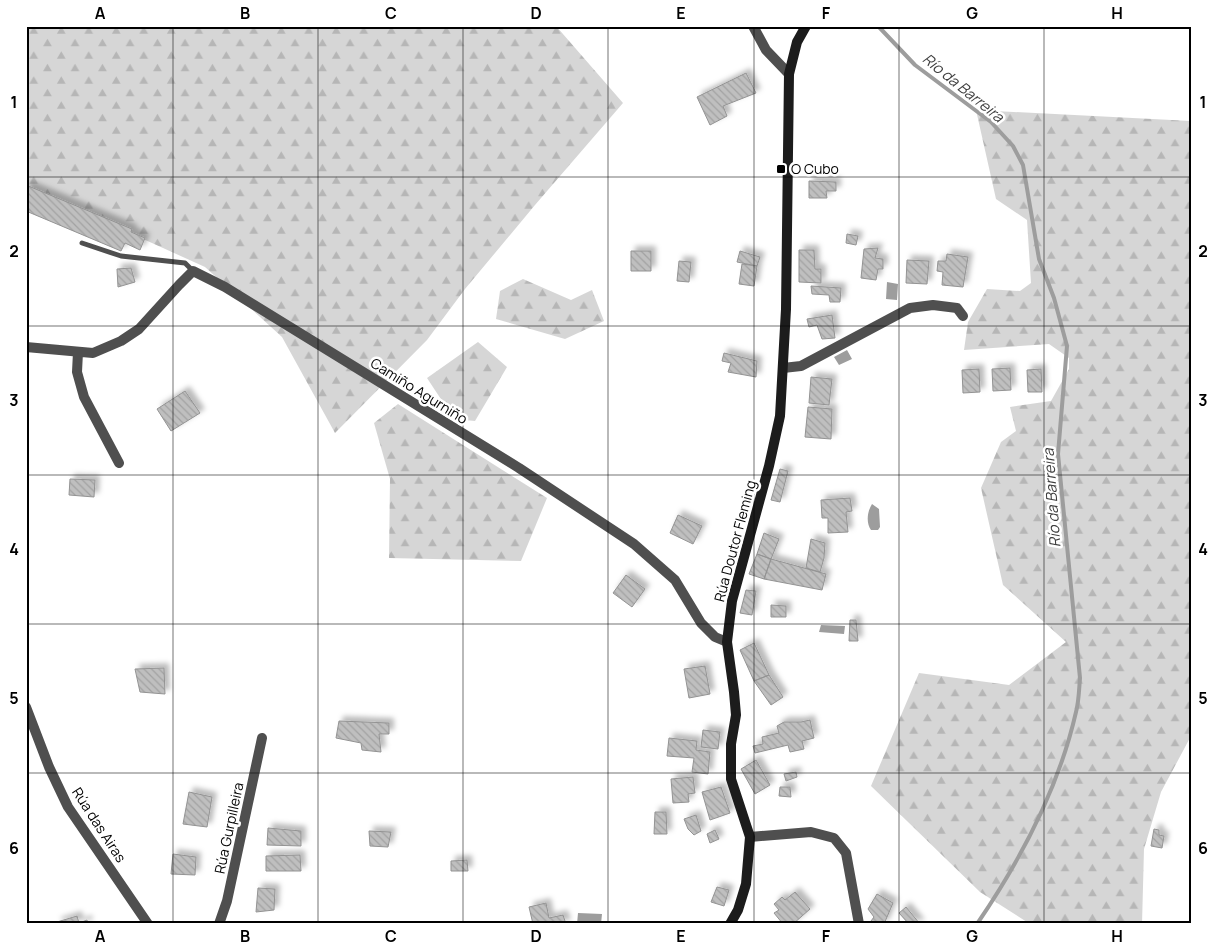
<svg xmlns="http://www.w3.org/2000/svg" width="1217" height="950" viewBox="0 0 1217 950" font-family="Manrope,sans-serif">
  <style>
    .forest { fill: url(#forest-firs) }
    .water { fill: #9d9d9d }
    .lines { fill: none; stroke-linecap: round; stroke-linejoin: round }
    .stream { stroke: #9d9d9d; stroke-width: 4 }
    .building { fill: url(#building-back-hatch); stroke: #939393; filter: url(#shadow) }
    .service { stroke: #4f4f4f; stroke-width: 5 }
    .minor { stroke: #4f4f4f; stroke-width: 10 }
    .secondary { stroke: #1c1c1c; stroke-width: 10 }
    .grid { fill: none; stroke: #000; stroke-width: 1; stroke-opacity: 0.55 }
    .poi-dot { fill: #000; stroke: #fff; stroke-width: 2 }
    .labels { text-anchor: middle; stroke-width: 5; stroke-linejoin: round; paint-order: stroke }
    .poi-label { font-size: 14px; fill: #000; stroke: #fff; text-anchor: start }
    .street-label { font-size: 14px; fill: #000; stroke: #fff }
    .water-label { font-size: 15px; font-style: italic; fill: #3e3e3e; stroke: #fff }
    .neatline { fill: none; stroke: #000; stroke-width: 2 }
    .grid-label { font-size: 16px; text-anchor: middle; font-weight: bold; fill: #000 }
  </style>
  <defs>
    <pattern id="forest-firs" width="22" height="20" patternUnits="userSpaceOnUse" patternTransform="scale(1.25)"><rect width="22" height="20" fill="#d6d6d6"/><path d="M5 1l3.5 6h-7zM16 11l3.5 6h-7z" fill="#b6b6b6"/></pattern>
    <pattern id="building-back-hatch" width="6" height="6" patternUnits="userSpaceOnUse" patternTransform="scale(1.25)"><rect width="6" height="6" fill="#bfbfbf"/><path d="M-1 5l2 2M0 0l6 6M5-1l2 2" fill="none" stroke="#a2a2a2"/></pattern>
    <filter id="shadow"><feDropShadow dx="4.5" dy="-4.5" stdDeviation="2.5" flood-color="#0004"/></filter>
  </defs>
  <rect width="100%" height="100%" fill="#fff"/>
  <path class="forest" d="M26,26H556L623,103L535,205L465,289L427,340L335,433L282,337L205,267L26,186Z
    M976,110L1191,121V736L1161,792L1144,849L1142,924H1030L980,892L871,786L919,673L1009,685L1066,642L1003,585L981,488L1001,442L1016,431L1010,407L1051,401L1069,369V358L1049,344L964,350L968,322L987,289L1020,291L1031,283L1027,220L996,199Z
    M523,279L571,300L592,290L604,321L565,339L496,319L500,291Z
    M478,342L507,367L475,421L454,419L427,378Z
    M398,404L547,498L521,561L389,558L390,479L374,423Z"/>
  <path class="water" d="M887,282L898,284L897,300L886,299Z
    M847,350L852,359L839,365L834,357Z
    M872,504L879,509L880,527L878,530H871C866,523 867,512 872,504Z
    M821,625L845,626L844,634L819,632Z
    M578,913L602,914L601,924H577Z"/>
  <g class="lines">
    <path class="stream" d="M878,26L915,65L991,122L1013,146L1023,165L1039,259L1054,298L1067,346L1058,454L1080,678C1079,689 1079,701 1076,712C1059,787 1020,861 977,924"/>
  </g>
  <path class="building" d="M746,73L756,93L723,106L727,116L710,125L697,97Z
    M809,181L836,182V191H826L827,198H809Z
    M26,185L132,229L131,232L145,238L140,250L125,243L121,251L26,211Z
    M847,234L858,236L856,245L846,243Z
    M878,248L875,258L883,259V269H878L876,280L861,278L864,249Z
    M799,250H814L815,269H821V283L799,282Z
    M631,251H651V271H631Z
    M740,251L760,257L757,266L737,262Z
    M947,254L968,257L963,287L942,285L943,272L937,271L938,261H946Z
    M907,260L929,261L927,284L906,283Z
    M679,261L691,262L689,282L677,281Z
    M742,264L757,266L754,286L739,284Z
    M131,268L135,282L118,287L117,269Z
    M811,286L841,288L840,302H830L829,295L812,294Z
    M832,315L835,338L822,339L817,325L809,327L807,319Z
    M724,353L757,361L756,377L728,372L731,363L722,361Z
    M1010,368L1011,390L993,391L992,369Z
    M979,369L980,392L963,393L962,370Z
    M1041,369L1042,392H1028L1027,370Z
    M811,377L832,379L829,405L809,403Z
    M185,391L200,413L171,431L157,409Z
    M808,407L832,409L831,439L805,437Z
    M780,469L788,471L780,502L771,500Z
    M70,479L95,480L94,497L69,495Z
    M850,498L852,511L846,512L848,532L828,533V518H822L821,500Z
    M678,515L702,526L693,544L670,533Z
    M764,533L779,539L771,559L757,554Z
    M811,539L825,543L824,558L820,572L806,568Z
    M757,554L771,559L764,579L749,574Z
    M771,559L826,574L822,590L764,579Z
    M626,575L645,589L632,607L613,593Z
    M746,590L756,591L752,615L740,613Z
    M771,605L786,606V617H771Z
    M850,620H856L858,641H849Z
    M754,643L769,675L754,681L740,650Z
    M705,666L710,694L689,698L684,669Z
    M164,668L165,694L140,692L135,669Z
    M769,675L783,697L771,705L754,681Z
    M810,720L814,738L802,741L804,749L790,752L788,745L755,753L753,746L763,744L762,737L779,733L777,726L784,722H801Z
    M339,721L389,723V734H379L381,752L362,750L361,743L336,738Z
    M703,730L720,732L718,749L701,747Z
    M669,738L697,741L696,750L710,752L708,774L692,772L694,758L667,756Z
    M756,760L770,785L755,794L741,769Z
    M796,772L797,777L786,781L784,774Z
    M693,777L695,793L688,794L689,802L673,803L671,779Z
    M721,787L730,813L710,820L702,792Z
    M780,787H790L791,797L779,796Z
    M189,792L212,797L207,827L183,824Z
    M655,812H666L667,834H654Z
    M696,815L701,831L694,835L688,829L684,819Z
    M268,828L301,831V846L267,845Z
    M1154,829L1159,830V835L1164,836L1162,848L1151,846Z
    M715,830L719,839L710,843L707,834Z
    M369,831L391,832L388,847L370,846Z
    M173,854L196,857L195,875L171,874Z
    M300,855L301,871H266V856Z
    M467,860L468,871H451V861Z
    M717,887L729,890L724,906L711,902Z
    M258,888L275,889L274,910L256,912Z
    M795,892L810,909L793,924H783L774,913L779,910L774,904L782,897L785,900Z
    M877,894L893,903L884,924H875L871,921L874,917L868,909Z
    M546,903L549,918L563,915L566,924H533L529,907Z
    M906,907L920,924H906L908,923L899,913Z
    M77,916L79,923L87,920L88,924H57V922Z"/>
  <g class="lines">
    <path class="service" d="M82,243L121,256L185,263L193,271"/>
    <path class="minor" d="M753,26L766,50L789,74
      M26,347L93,353L121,341L139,329L179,285L193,271L225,287L519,468L634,544L675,580L701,623L715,637L727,642
      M78,352L77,372L84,397L119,463
      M783,368L801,366L910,308L933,305L957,308L963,316
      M26,707L49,767L68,807L148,924
      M750,837L811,832L834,838L846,853L859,924
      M219,924L227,901L262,738"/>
    <path class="secondary" d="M730,924L738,910L746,884L750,837L731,779V744L736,715L734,692L727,642L732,601L769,466L780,416L786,309L789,74L797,42L806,26"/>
  </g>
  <path class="grid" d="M173,26V924M318,26V924M463,26V924M608,26V924M754,26V924M899,26V924M1044,26V924M26,177H1191M26,326H1191M26,475H1191M26,624H1191M26,773H1191"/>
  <rect class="poi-dot" x="776" y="164" width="10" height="10" rx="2.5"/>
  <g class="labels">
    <g class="poi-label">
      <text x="791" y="174">O Cubo</text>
    </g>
    <g class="street-label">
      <text transform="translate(419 391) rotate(32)" y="5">Camiño Agurniño</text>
      <text transform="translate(735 541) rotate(-75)" y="5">Rúa Doutor Fleming</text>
      <text transform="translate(99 825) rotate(57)" y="5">Rúa das Airas</text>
      <text transform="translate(229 828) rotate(-78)" y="5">Rúa Gurpilleira</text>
    </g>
    <g class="water-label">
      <text transform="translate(963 88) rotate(39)" y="5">Río da Barreira</text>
      <text transform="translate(1052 498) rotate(-94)" y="5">Río da Barreira</text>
    </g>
  </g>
  <rect width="1217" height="950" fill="none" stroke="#ffffff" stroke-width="55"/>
  <rect x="28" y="28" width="1162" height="894" class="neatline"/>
  <g class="grid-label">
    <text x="100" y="19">A</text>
    <text x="245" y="19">B</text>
    <text x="391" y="19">C</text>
    <text x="536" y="19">D</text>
    <text x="681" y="19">E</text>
    <text x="826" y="19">F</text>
    <text x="972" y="19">G</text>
    <text x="1117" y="19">H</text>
    <text x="14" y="108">1</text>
    <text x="1203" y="108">1</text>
    <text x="14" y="257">2</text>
    <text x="1203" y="257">2</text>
    <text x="14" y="406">3</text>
    <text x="1203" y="406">3</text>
    <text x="14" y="555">4</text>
    <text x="1203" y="555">4</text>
    <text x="14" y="704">5</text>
    <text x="1203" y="704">5</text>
    <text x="14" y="854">6</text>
    <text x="1203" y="854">6</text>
    <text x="100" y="942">A</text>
    <text x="245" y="942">B</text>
    <text x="391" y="942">C</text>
    <text x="536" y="942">D</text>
    <text x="681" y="942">E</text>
    <text x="826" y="942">F</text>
    <text x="972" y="942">G</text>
    <text x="1117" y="942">H</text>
  </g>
</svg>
